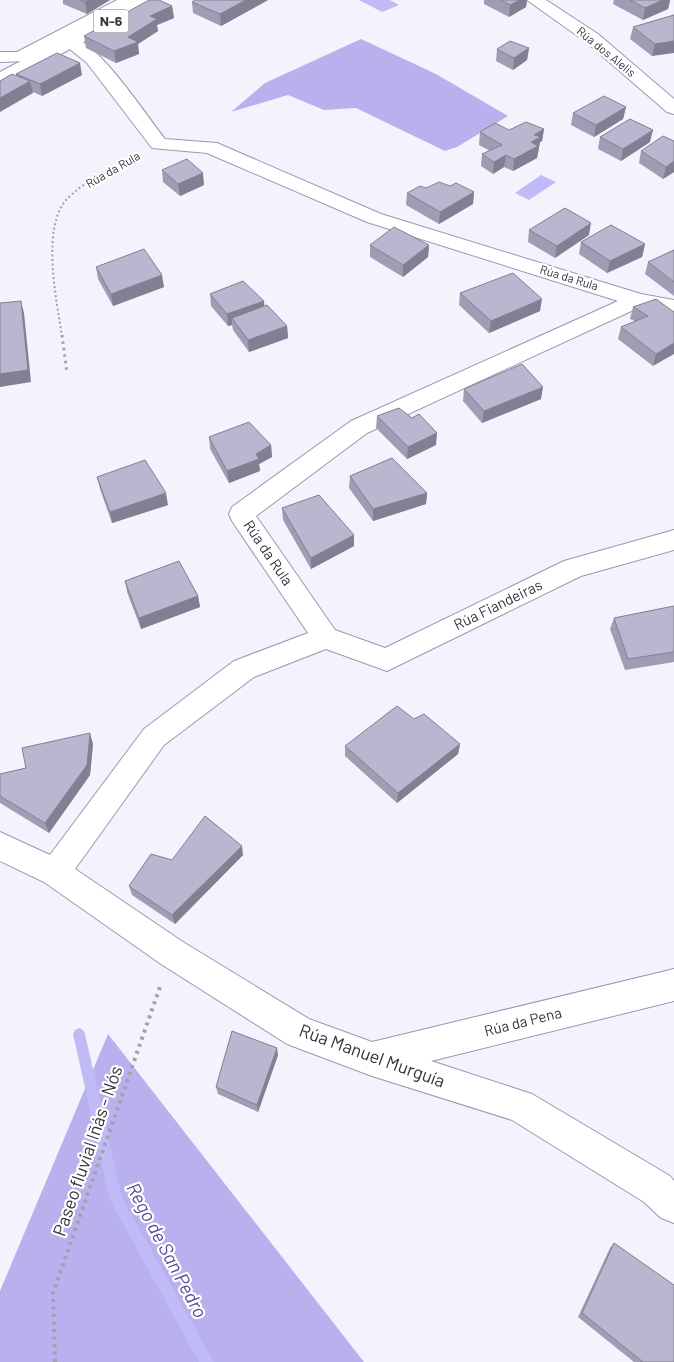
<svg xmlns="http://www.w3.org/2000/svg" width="674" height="1362" viewBox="0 0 674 1362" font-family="Barlow,sans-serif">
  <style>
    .forest { fill: #b8b1ee }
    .water { fill: #c0baf7 }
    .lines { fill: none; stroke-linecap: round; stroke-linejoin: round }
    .stream { fill: #c0baf7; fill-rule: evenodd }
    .minor-casing { stroke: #9a98b1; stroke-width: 2 }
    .highway-casing { stroke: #9a98b1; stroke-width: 2 }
    .path-far2 { stroke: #a1a1ab; stroke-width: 2; stroke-dasharray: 2 2.5; stroke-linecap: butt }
    .path-far1 { stroke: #a1a1ab; stroke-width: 3; stroke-dasharray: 2.5 4; stroke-linecap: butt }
    .path { stroke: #a1a1ab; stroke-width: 4; stroke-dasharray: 3 4.5; stroke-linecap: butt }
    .minor { fill: #fff; fill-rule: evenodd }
    .highway { fill: #fff; fill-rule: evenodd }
    .wall { fill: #9f9db3 }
    .shaded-wall { fill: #827f92 }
    .building { fill: #b9b6d0; stroke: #827f92 }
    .labels { text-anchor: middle; stroke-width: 4.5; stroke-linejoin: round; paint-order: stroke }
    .far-street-label { font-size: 12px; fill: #34343e; stroke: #fff }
    .shield { fill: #fff; stroke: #717178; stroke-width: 1 }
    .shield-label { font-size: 14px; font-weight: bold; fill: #34343e }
    .street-label { font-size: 15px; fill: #34343e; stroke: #fff }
    .near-street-label { font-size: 18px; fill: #34343e; stroke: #fff }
    .near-water-label { font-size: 19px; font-style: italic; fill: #584a93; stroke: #fff }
  </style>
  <rect width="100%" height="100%" fill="#f3f2fd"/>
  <path class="forest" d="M361,39L436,74L508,116L457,147L445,151L356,108L324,110L288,95L231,112L265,83Z
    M108,1034L364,1362H0V1291Z"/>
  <path class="water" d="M359,0H390L399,5L382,12Z
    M541,175L556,182L529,200L515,193Z"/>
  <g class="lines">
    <path class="stream" d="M79,1028L83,1030L85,1034L122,1198L214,1362H199L110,1200L73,1034L75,1030Z"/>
    <g class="minor-casing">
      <path id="minor" d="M117,0H138L136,4L72,37C99,43 146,115 165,139L217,143L381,214L641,294L674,300V314L640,307L367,433L256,516L335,630L385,648L564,561L674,530V550L581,576L387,671L326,649L254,677L164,745L75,869L183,942L309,1019L372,1042L674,969V1001L431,1061L532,1094L670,1176L674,1181V1223L661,1218L644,1202L512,1120L372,1076L287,1044L161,964L44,882L0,861V832L50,855L144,729L234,661L308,633L232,521L229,514L232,507L351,421L618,301L367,222L207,153L152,148L87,63L66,46L64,41L26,61L0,62V52H17Z
        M527,0H546L598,34L674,99V114L667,112L586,42Z"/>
    </g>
    <g class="highway-casing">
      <path id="highway" d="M136,0H157L155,4L6,83L0,84V72Z"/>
    </g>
    <path class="path-far2" d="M62,337C57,301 40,226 68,198C87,179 114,168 137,156"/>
    <path class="path-far1" d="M62,335L67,373"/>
    <path class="path" d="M55,1362L53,1293L161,984"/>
    <use href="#minor" class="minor"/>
    <use href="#highway" class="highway"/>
  </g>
  <path class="wall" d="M63,0H110L87,14L63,4Z
    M268,0L221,26L193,13L192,2Z
    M484,0H527L526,7L509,17L484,4Z
    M614,0H670L668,9L643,20L613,4Z
    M172,6L174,18L157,25L158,31L138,44L139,54L116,63L86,48L84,36Z
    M674,15L652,56L630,39L633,27Z
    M529,48L527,60L513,70L496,61L497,49Z
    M16,74L82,75L42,96L33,92V93L16,75Z
    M626,107L623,119L594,137L571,125L573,113Z
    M544,129L542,141L540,142L537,158L513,171L504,167L493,174L481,166L482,154L490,151L479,145L480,132Z
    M600,137L650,142L621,161L598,149Z
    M674,141V172L663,179L639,163L641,151Z
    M162,170L204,185L180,196L163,182Z
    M450,186L474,192L473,204L439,224L406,205L407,193L426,188Z
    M529,230L589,235L555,258L528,242Z
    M581,242L645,244L642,257L607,273L579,254Z
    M370,245H429L428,257L403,277L370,257Z
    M674,250V296L645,274L648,262Z
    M96,267L164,287L113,306L98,279Z
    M460,293L540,311L489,333L459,305Z
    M210,294L264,306L287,326L288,338L249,352L233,330L232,325L228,326L211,306Z
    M633,307L674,312L653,366L618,339L621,327L635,321L630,319Z
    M464,389L541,399L482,423L463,401Z
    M377,416L436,445L407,459L376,428Z
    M209,437L271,445L272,457L259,464L260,471L229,483L210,449Z
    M350,476L427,493L426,504L373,521L349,488Z
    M97,477L168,505L112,523L100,489Z
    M282,508L354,546L311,569L283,520Z
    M125,581L198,596L200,607L141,629L127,592Z
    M674,606V662L625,670L610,629L614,618Z
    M414,719L460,744L458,754L397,803L345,756V746Z
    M93,744L90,775L49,833L0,803V774L26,768Z
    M243,855L175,924L132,895L129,886L172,860Z
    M278,1055L258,1112L218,1094L216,1087Z
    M614,1243L674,1362H634L578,1317L610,1248Z"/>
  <path class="shaded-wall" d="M88,0H110L87,14L85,2Z
    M246,0H268L221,26L220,14Z
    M520,0H527L526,7L509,17L510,5Z
    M663,0H670L668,9L643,20L645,8Z
    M172,6L174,18L157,25L158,31L138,44L139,54L116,63L114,51L128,37L150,16Z
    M674,41V53L652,56L655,44Z
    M529,48L527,60L513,70L514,58Z
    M80,63L82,75L42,96L40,84Z
    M30,81L33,93L0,112V98Z
    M626,107L623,119L594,137L596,125Z
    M544,129L542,141L540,142L537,158L513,171L514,159L531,142L534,135Z
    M653,130L650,142L621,161L623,149Z
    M506,155L504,167L493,174L494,162Z
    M674,161V172L663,179L666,167Z
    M203,173L204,185L180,196L178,184Z
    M474,192L473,204L439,224L440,212Z
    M591,223L589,235L555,258L557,246Z
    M645,244L642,257L607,273L610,261Z
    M429,245L428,257L403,277V265Z
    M162,275L164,287L113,306L111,294Z
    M542,299L540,311L489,333L491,321Z
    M21,301L24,313L31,382L0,387V374Z
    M264,301L265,313L232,318V325L228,326L227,314Z
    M287,326L288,338L249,352L248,340Z
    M674,343V354L653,366L656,354Z
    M543,387L541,399L482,423L484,411Z
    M437,433L436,445L407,459L408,447Z
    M271,445L272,457L259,464L260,471L229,483L227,471Z
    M166,493L168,505L112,523L110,512Z
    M427,493L426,504L373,521V509Z
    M354,535V546L311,569V558Z
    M198,596L200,607L141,629L139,618Z
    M90,733L93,744L90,775L49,833L45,823Z
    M460,744L458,754L397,803L398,793Z
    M242,846L243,855L175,924L172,915Z
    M277,1048L278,1055L258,1112L257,1105Z"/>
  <path class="building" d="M80,0H88L85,2Z
    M149,0H159L172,6L150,16L157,19L128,37L138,42L114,51L84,36Z
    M195,0H246L220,14L192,2Z
    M501,0H520L510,5Z
    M630,0H663L645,8Z
    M674,15V41L655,44L633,27Z
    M510,41L529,48L514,58L497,49Z
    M57,53L80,63L40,84L16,74Z
    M12,74L30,81L0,98V81Z
    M604,96L626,107L596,125L573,113Z
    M630,119L653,130L623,149L600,137Z
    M526,122L544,129L534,135L541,137L531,142L538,146L514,159L506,155L494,162L482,154L502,145L480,132L495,123L509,130Z
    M663,136L674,141V161L666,167L641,151Z
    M187,159L203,173L178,184L162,170Z
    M439,182L450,186L456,183L474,192L440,212L407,193L420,186L426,188Z
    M565,208L591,223L557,246L529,230Z
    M611,225L645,244L610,261L581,242Z
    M394,227L429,245L403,265L370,245Z
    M144,249L162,275L111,294L96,267Z
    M674,250V282L648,262Z
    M513,273L542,299L491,321L460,293Z
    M243,281L264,301L227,314L210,294Z
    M656,299L674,312V343L656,354L621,327L648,316L633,307Z
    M21,301L28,370L0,374V303Z
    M267,305L287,326L248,340L232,318Z
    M522,364L543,387L484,411L464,389Z
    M399,408L412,418L419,414L437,433L408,447L377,416Z
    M249,422L271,445L256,454L259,459L227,471L209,437Z
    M392,458L427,493L373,509L350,476Z
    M145,460L166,493L110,512L97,477Z
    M319,495L354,535L311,558L282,508Z
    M179,561L198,596L139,618L125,581Z
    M674,606V652L628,659L614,618Z
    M397,706L414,719L424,714L460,744L398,793L345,746Z
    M90,733L87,765L45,823L0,796V774L26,768L22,748Z
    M205,816L242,846L172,915L129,886L151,854L172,860Z
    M232,1031L277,1048L257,1105L216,1087Z
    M614,1243L674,1285V1362H643L582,1313Z"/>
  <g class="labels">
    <g class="far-street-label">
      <text transform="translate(606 52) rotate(39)" y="4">Rúa dos Alelis</text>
      <text transform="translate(113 170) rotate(-30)" y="4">Rúa da Rula</text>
      <text transform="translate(569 278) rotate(17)" y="4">Rúa da Rula</text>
    </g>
    <rect class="shield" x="93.5" y="9.5" width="35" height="23" rx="4"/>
    <g class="shield-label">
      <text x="111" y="26">N-6</text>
    </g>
    <g class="street-label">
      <text transform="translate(268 553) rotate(56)" y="5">Rúa da Rula</text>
      <text transform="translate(498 605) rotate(-26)" y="5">Rúa Fiandeiras</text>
      <text transform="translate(523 1022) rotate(-14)" y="5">Rúa da Pena</text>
    </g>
    <g class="near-street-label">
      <text transform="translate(372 1056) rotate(20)" y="6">Rúa Manuel Murguía</text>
      <text transform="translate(88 1151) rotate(-71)" y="6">Paseo fluvial Iñás - Nós</text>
    </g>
    <g class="near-water-label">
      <text transform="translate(167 1250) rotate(62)" y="7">Rego de San Pedro</text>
    </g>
  </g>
</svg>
